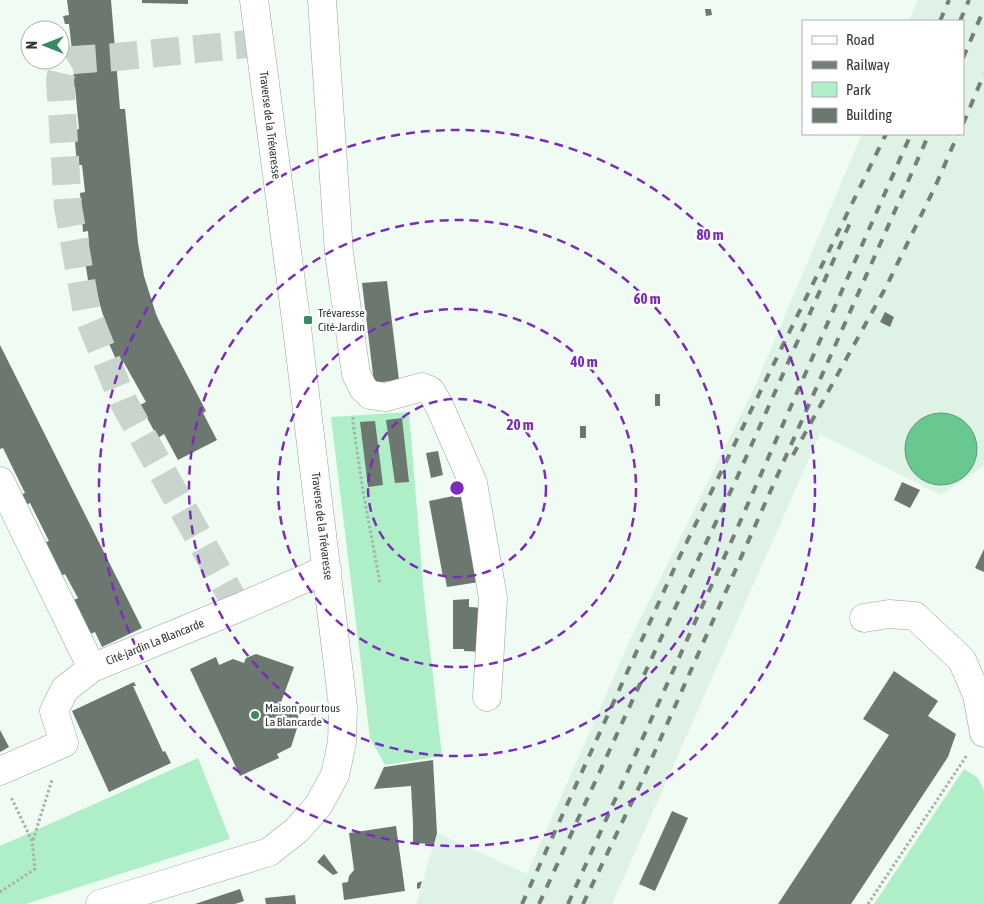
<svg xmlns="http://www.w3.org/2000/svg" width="984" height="904" viewBox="0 0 984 904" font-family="'Asap Condensed',sans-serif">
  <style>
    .built { fill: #def2e5 }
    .green { fill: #afefc7 }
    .water { fill: #69c890; stroke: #589c74 }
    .building { fill: #6c7770 }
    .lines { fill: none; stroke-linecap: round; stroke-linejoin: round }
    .minor-tunnel { stroke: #c9d4cd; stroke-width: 28; stroke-dasharray: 28 14; stroke-linecap: butt }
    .minor-casing { stroke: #98a39b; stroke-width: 29 }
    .path { stroke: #a7b0aa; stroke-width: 3; stroke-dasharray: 2.5 2.5; stroke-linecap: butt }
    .minor { stroke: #fff; stroke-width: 28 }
    .rail { stroke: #767e79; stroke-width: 4; stroke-dasharray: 9 9; stroke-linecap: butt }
    .ring { fill: none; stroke: #7b2cbf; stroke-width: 2.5; stroke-dasharray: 9 6 }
    .poi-dot { fill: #388b5e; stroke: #fff; stroke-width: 2 }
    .labels { text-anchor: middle; stroke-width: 5; stroke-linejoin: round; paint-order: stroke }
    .street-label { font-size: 12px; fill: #323734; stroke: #fff }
    .poi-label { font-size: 12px; fill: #323734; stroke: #fff; text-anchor: start }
    .centre { fill: #7b2cbf; stroke: #fff; stroke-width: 2.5 }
    .ring-label { font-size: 15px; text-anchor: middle; font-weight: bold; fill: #7b2cbf; stroke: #fff; stroke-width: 5; stroke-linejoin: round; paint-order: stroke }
  </style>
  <rect width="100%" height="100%" fill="#effbf3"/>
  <path class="built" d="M918,0H984V461L983,467L941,495L820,434L612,904H416L437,833L527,874L631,638L756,384L862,134H963V21H909Z"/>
  <path class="green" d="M409,412L424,596L442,756L385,765L370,738L331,417Z
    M198,758L230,839L26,904H0V846Z
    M964,769L978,778L984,790V904H874Z"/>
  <path class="water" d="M905 449a36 36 0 1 1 72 0a36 36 0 1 1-72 0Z"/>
  <path class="building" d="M67,0H111L120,109H125L138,243L144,276L156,314L161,325L206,411L203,413L217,440L178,460L164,434L158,438L140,405L146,402L123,361L118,364L103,330L108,328L102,312L98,297L93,298L88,280L85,261L90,260L88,231L83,232L80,193L85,192L82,165H77L74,130L79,129L75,87H70L69,77L74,75L73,60L69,24H65L63,16L69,15Z
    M142,0H188V4L142,3Z
    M705,9H711L712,15L706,16Z
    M387,281L399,380L374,383L362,283Z
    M885,312L894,317L890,327L880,322Z
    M0,345L142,628L102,647L95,632L90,634L74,600L78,598L65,574L61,576L44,543L49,541L30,503L25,505L20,495L25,493L3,448L0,449Z
    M655,394H660V406H655Z
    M402,418L409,482L395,483L386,420Z
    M375,421L383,485L368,487L360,422Z
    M580,426H586V438H580Z
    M438,451L443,475L431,478L426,453Z
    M902,482L920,490L910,508L894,500Z
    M463,494L479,582L447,587L445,577H443L429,501Z
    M984,549V572L975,568Z
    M469,599V607L485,608V652L464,651V649H453V600Z
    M256,654L294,667L280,705L300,711L298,718L300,719L291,747L277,754L279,758L240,776L190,669L216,657L219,665L233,659L244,663L246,658Z
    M894,671L938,701L928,716L956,734L948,757L851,904H778L889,735L863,719Z
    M134,682L136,686H133L163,752L165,751L171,763L109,792L72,711Z
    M0,730L9,747L0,752Z
    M433,760L437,833L434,844L413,843V824L411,786L374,789L384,767Z
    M672,811L688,818L655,891L639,884Z
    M396,826L405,891L344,900L342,883L348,882L349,876L354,870L349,833Z
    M324,854L338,873L333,875L317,862Z
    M422,881L420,888L417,889V883Z
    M240,889L244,901L235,904H195Z
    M295,895L296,904H266L265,898Z"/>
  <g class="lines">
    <path class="minor-tunnel" d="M238,608L123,401L87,313L68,207L60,79L63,66L73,60L116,57L259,43"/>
    <g class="minor-casing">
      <path id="minor" d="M322,0L339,253L356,374L363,388L370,395L386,397L422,387L430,390L439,405L473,483L493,598L487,697
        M0,481L92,668L238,608L327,569
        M864,618L889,614L915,616L962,660L977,695L984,733
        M0,771L64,743L54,711L65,689L92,668
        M100,904L269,852L297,830L318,806L335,775L342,742L343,707L296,320L254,0"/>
    </g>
    <path class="path" d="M353,417V423L363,491L380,583
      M33,840L52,780
      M0,892L35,869L32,841L11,797
      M868,904L967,755"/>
    <use href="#minor" class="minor"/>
    <path class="rail" d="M940,21L949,0
      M960,21L969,0
      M963,58L984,9
      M963,124L984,74
      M793,455L886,287L935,187L958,134
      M522,904L679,558L886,134
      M539,904L667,625L736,480L850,223
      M568,904L732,540L911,134
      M583,904L640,785L929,134"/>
  </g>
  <g class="ring">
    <circle cx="457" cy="488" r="89"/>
    <circle cx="457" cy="488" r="179"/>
    <circle cx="457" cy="488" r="268"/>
    <circle cx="457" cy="488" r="358"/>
  </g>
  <g class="poi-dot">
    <rect x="303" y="315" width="10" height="10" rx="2.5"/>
    <circle cx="255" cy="715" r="5"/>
  </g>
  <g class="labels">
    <g class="street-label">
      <text transform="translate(270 125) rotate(83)" y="4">Traverse de la Trévaresse</text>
      <text transform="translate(322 526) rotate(83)" y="4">Traverse de la Trévaresse</text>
      <text transform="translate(155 642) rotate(-22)" y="4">Cité-jardin La Blancarde</text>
    </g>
    <g class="poi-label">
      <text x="318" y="317">Trévaresse<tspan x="318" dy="14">Cité-Jardin</tspan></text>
      <text x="265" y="712">Maison pour tous<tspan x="265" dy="14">La Blancarde</tspan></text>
    </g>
  </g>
  <circle cx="457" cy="488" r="8" class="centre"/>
  <g class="ring-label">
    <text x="710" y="240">80 m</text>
    <text x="647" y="304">60 m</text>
    <text x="584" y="367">40 m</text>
    <text x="520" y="430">20 m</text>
  </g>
  <rect x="802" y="20" width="162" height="115" fill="#ffffff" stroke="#adafae"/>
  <rect x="812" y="36" width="25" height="8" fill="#ffffff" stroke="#adafae"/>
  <text x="846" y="45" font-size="15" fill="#323734">Road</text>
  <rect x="812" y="61" width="25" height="8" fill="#767e79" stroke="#adafae"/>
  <text x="846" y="70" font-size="15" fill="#323734">Railway</text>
  <rect x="812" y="82" width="25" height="15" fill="#afefc7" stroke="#adafae"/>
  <text x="846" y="95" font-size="15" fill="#323734">Park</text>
  <rect x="812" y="108" width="25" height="15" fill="#6c7770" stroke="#adafae"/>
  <text x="846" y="120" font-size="15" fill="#323734">Building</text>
  <g transform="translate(45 45) rotate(270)"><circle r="24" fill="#ffffff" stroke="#adafae"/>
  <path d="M0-4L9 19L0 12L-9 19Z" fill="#388b5e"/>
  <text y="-8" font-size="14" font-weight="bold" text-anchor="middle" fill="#323734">N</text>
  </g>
</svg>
